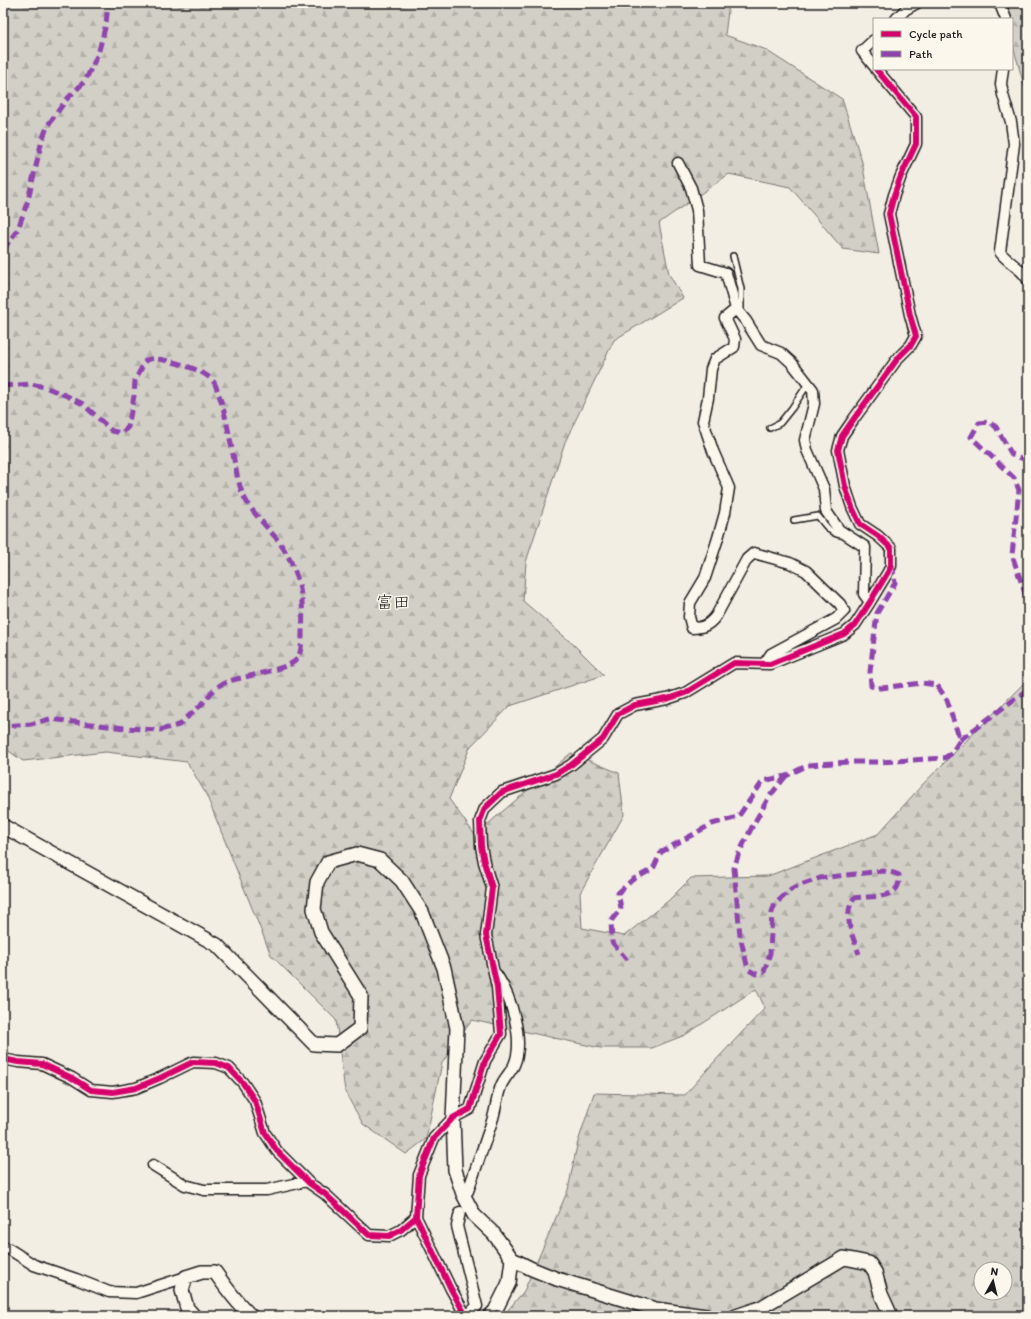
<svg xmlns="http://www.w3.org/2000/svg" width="1031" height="1319" viewBox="0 0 1031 1319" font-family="Itim,'Klee One',sans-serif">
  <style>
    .forest { fill: url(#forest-firs); stroke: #777671; fill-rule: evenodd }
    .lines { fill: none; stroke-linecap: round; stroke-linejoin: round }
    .service-casing { stroke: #1c1c1c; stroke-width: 8 }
    .minor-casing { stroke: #1c1c1c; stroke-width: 13 }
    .tertiary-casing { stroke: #1c1c1c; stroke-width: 16 }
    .service { stroke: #fbf7ec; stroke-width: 5 }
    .minor { stroke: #fbf7ec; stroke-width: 10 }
    .tertiary { stroke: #fbf7ec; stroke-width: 13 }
    .quiet { stroke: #8e44ad; stroke-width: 5; stroke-dasharray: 10 5; stroke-linecap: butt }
    .cycleway-casing { stroke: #fbf7ec; stroke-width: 8 }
    .cycleway { stroke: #d6006c; stroke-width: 6 }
    .labels { text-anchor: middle; stroke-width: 3; stroke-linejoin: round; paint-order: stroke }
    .quarter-label { font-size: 17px; fill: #1c1c1c; stroke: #fbf7ec }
  </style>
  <defs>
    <pattern id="forest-firs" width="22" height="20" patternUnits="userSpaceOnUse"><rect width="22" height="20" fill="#d2cfc6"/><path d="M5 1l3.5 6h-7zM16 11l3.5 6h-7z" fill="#b4b1aa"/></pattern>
  </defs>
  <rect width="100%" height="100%" fill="#f2eee4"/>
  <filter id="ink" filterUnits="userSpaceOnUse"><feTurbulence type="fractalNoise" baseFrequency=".025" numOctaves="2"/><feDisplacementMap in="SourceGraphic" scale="8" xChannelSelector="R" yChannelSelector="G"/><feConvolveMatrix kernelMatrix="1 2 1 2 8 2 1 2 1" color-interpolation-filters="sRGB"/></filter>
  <g filter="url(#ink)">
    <path class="forest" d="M3,3H729L725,35L764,49L842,99L862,162L879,254L843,249L790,187L729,174L659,223L669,274L683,298L614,340L565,442L526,562L523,601L574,645L604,675L510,706L470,747L449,799L475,835L571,753L619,773L624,815L580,893L582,928L624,936L668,901L691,878L768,876L878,834L923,784L1028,679V1316H503L524,1291L568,1190L577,1145L594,1093L685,1095L715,1061L765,1008L756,989L685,1035L652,1048H600L472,1020L442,1063L426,1139L406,1154L363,1124L345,1092L336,1020L271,955L206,794L187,762L106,752L23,761L3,747ZM981,1269H1005V1293H981Z
      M1002,3H1028V100L1012,42V19H1005Z"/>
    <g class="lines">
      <g class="service-casing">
        <path id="service" d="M733,256L741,289V308L736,309
          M770,428L780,423L792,408L808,384
          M794,520L818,516C825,525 830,534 842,535"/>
      </g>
      <g class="minor-casing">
        <path id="minor" d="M997,3L1000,4L1006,19
          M896,19L906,9L917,3
          M874,40L862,51L874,66
          M1003,69L1001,84L1003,95L1011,122L1014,144L1000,252C1008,263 1022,268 1028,280
          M678,163L691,188L697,210L700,265L726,273L736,309L746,321L761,345L781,353L792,363L813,390L814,404L805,440L807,450L824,489L826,511L839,530L865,547L864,594L870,602
          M736,309L725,318L735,339L734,347L715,359L711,369L708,398L703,421L713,451L729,488L725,513L718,538L705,578L690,603L689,617L692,628C703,628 709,625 716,616L747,559L754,553L790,563L806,571L840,604L844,611L836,619L771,654L764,664
          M3,1059L18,1062L42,1064L72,1078L91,1090L113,1092L136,1088L160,1078L193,1062L216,1063L229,1068L243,1083L255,1101L265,1133L277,1151L309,1183L325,1194L369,1235L389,1236L401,1230L416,1217
          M153,1165L185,1185L204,1190H267L307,1181
          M468,1191C476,1167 485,1143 493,1118C496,1108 497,1096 501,1086C504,1078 511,1072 514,1065C525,1040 511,996 496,974
          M460,1212L457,1226L477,1306L467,1316
          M3,1247L9,1249L34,1265L76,1279L109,1292L136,1293L186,1277
          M466,1316L451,1289L416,1217L419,1175L434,1138L453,1118L470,1109L485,1061L501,1034L497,987L486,935L492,888L484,862L481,846L480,821L485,808L502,792L556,774L571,765L603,739L618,714L635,705L667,699L685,693L734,663L770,664L844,634L855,625L870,602L888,572L891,566V548L878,536L860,524L852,507L845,486L838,450L842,436L853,420L898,358L911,345L916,336L910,315L889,214L894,195L901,176L916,144V117L876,69"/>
      </g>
      <g class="tertiary-casing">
        <path id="tertiary" d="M3,826L217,945L314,1044L337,1045L360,1028L361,996L321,932L314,909L317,882L328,862L357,854L380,860L402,881L422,912L444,968L457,1028L453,1118L455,1170L463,1194L474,1215L494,1234L512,1259L509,1283L495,1311L490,1316
          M512,1259L532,1269L557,1279L655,1309L706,1316
          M194,1316L187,1308L182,1290L186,1277L202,1272H215C226,1288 237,1303 251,1316
          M736,1316L760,1308L844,1258L869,1263L875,1272L881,1294L891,1316"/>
      </g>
      <use href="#service" class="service"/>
      <use href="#minor" class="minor"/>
      <use href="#tertiary" class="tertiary"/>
      <path class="quiet" d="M3,250L18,229L28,200L42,140L48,125L66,100L85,81L98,54L106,24L108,3
        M3,386L31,384L45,387L67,396L83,404L112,431L122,433L128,427L134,396L135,380L146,360C149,359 154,358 158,359C172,361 203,369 213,381C216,384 217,391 219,395C224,409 227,424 230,439C234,457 236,477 243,495C250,510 266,526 276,538C298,566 305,597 302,632C302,640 302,655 295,661C286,669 243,677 229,681L220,685L211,693L203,703L179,725L160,730L124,728L50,719L31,724L3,726
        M1028,460L1012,455L996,427L990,422L979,423L971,437L1014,478L1019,490L1012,555L1028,602
        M960,740L1028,689
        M786,776L769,797L752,827L739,853L734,868L740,936L747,965L749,970L756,974L764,972L770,953L772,912L775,904L793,888L820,878L883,871L894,873L899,875C902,902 870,895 854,898C842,915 853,937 859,954
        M627,960L612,942L611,921L621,908L618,893L632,880L653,869L661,852L712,824L738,817L763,781L786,776L808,765L848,762H879L944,758L951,754L960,740L947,700L937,685L922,683L881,688L871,686L870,672L877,613L895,583L893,570L891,566
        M495,1311L498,1316"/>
      <g class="cycleway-casing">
        <path id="cycleway" d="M3,1059L18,1062L42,1064L72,1078L91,1090L113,1092L136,1088L160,1078L193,1062L216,1063L229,1068L243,1083L255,1101L265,1133L277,1151L309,1183L325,1194L369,1235L389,1236L401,1230L416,1217
          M466,1316L451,1289L416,1217L419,1175L434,1138L453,1118L470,1109L485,1061L501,1034L497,987L486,935L492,888L484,862L481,846L480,821L485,808L502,792L556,774L571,765L603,739L618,714L635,705L667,699L685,693L734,663L770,664L844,634L855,625L870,602L888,572L891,566V548L878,536L860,524L852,507L845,486L838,450L842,436L853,420L898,358L911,345L916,336L910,315L889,214L894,195L901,176L916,144V117L876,69"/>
      </g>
      <use href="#cycleway" class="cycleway"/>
    </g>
  </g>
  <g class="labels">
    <g class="quarter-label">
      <text x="393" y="608">富田</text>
    </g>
  </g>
  <rect width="1031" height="1319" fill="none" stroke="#fbf7ec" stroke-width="16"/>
  <rect x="8" y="8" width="1015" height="1303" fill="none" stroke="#1c1c1c" stroke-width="1.5" filter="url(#ink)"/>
  <rect x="873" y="18" width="140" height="52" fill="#fbf7ec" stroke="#a29f99"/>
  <rect x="881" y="31" width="20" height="6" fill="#d6006c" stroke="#a29f99"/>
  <text x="909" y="38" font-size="12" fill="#1c1c1c">Cycle path</text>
  <rect x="881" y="51" width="20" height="6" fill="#8e44ad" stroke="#a29f99"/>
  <text x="909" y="58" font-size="12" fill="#1c1c1c">Path</text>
  <g transform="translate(993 1281) rotate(8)"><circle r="19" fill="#fbf7ec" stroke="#a29f99"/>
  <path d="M0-3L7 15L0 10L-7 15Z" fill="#1c1c1c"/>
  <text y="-6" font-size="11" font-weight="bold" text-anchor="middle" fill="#1c1c1c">N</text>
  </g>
</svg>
